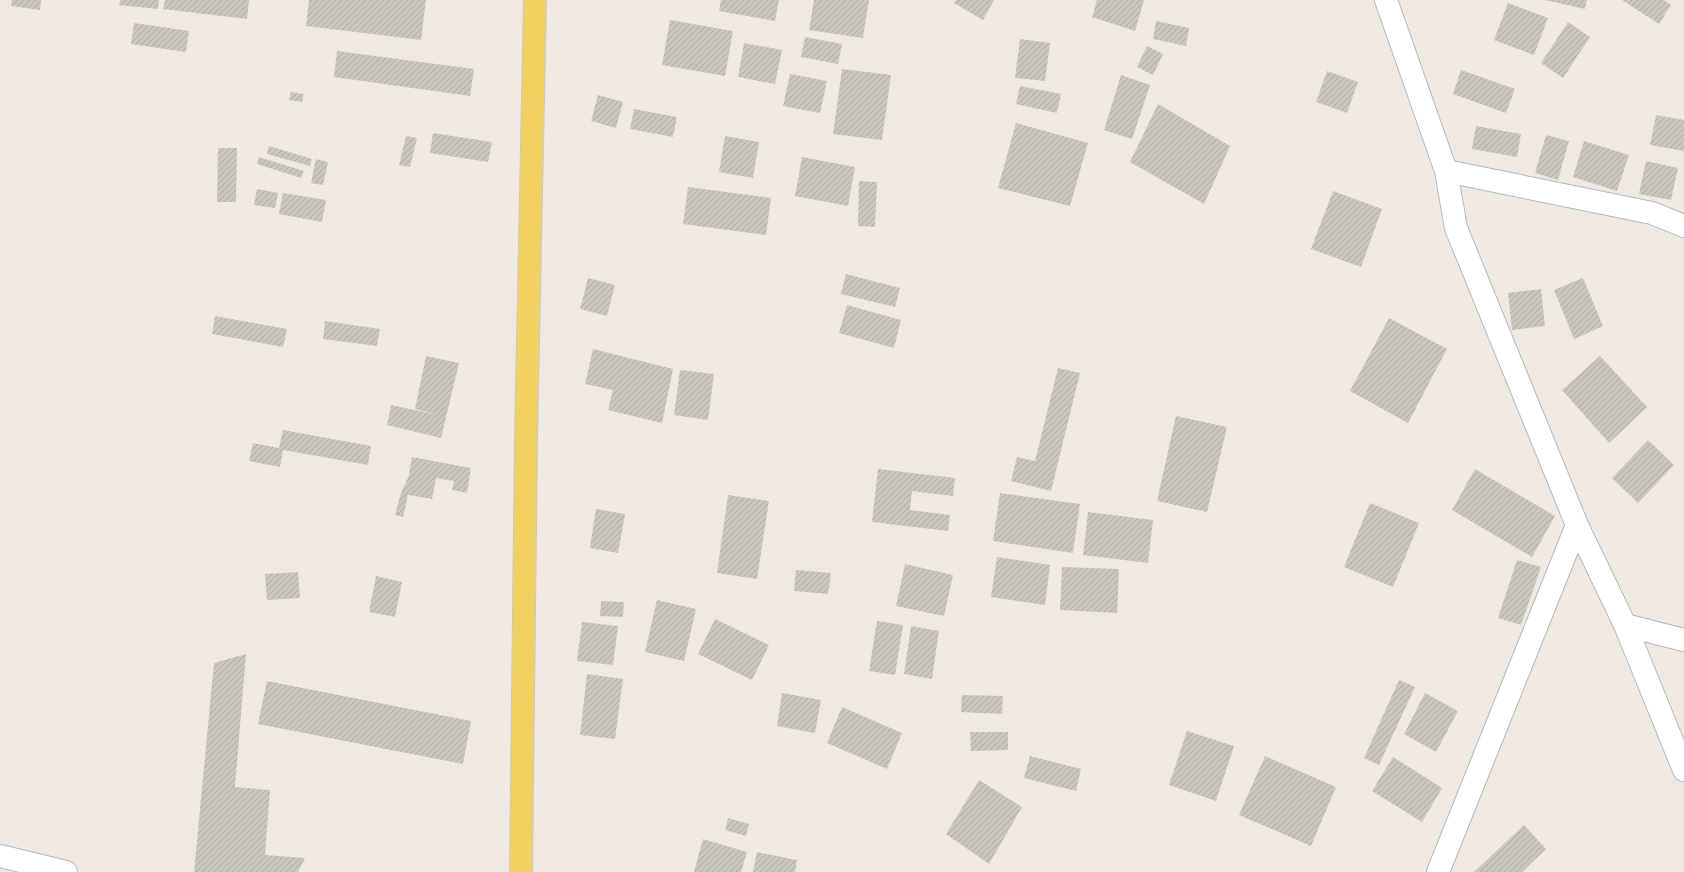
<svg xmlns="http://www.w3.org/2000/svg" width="1684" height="872" viewBox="0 0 1684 872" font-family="'PT Sans Narrow',sans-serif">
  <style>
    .building { fill: url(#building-hatch) }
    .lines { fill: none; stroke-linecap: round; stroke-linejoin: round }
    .minor-casing { stroke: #b4b7c1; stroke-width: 24 }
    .major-casing { stroke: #c9c9c9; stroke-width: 24 }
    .minor { stroke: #fff; stroke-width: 22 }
    .major { stroke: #f2d163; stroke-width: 22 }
  </style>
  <defs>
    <pattern id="building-hatch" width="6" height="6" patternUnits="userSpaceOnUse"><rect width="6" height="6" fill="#cbc7bf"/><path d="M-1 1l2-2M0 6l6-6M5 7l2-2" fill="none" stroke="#afaba4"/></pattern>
  </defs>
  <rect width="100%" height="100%" fill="#efe9e1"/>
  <path class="building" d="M12,0H41L40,10L11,6Z
    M120,0H159L158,9L119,5Z
    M165,0H249L247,19L163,9Z
    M309,0H426L421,40L306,26Z
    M721,0H779L775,21L719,11Z
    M814,0H869L863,38L809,30Z
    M956,0H994L983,20L954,3Z
    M1097,0H1144L1135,31L1092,17Z
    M1545,0H1587L1585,9Z
    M1622,0H1664L1671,5L1659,24Z
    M1508,3L1548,18L1534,55L1494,40Z
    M670,20L733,31L725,76L662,65Z
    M1156,21L1189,28L1186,46L1153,39Z
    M1568,22L1590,37L1563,78L1541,63Z
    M134,23L189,31L186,52L131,44Z
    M805,37L842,44L838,64L801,57Z
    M1020,39L1050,43L1045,81L1015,78Z
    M744,43L782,50L775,84L738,77Z
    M1147,46L1163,54L1153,75L1137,67Z
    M337,51L474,69L470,96L334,77Z
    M842,69L891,75L882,140L833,134Z
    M1461,70L1515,89L1506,113L1453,94Z
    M1327,71L1358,82L1347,113L1316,102Z
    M790,74L827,81L820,113L783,106Z
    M1121,75L1150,85L1132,139L1104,130Z
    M1020,86L1061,94L1057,113L1016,104Z
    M291,92L304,94L302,102L289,100Z
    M598,95L623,102L616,128L591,121Z
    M1158,104L1230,146L1204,204L1130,162Z
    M634,109L677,117L673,137L630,129Z
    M1656,115L1684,120V151L1650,145Z
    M1016,123L1088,143L1070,206L998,188Z
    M1476,126L1521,134L1517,157L1472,149Z
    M433,133L492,142L488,162L430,153Z
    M1546,135L1569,141L1558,180L1535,173Z
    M406,136L417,138L410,167L399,165Z
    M725,136L759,142L753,178L719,172Z
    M1584,141L1629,155L1617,191L1573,177Z
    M269,146L312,159L310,166L267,154Z
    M218,148H237L236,202H217Z
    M259,157L304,171L301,178L257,164Z
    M802,157L855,167L848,206L795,196Z
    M316,159L328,162L323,185L311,183Z
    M1646,161L1678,168L1671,200L1639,194Z
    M859,181L877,182L875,227L858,226Z
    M688,187L771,198L766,235L683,224Z
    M257,189L278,193L275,208L254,205Z
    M1333,191L1382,209L1361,267L1311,249Z
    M283,193L326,200L322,222L279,214Z
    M846,274L900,288L895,307L841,294Z
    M588,278L615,285L607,316L580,309Z
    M1583,278L1603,326L1574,339L1554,290Z
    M1541,289L1545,326L1512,330L1508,293Z
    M847,305L901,320L894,348L839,333Z
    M215,316L287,329L283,347L212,334Z
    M1389,318L1447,349L1408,423L1350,391Z
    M325,321L380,329L377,346L323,339Z
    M593,349L673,369L662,423L608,410L613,390L585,384Z
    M426,356L459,363L441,438L387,425L391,405L438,415L415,409Z
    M1600,356L1647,407L1609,443L1562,390Z
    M1058,368L1080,373L1051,491L1011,481L1017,457L1035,461Z
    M680,370L714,374L708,420L674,415Z
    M1176,416L1227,427L1207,512L1157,501Z
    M283,430L371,446L368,465L283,450L280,467L249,461L253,443L279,448Z
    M1648,440L1674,465L1638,503L1612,478Z
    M412,457L471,468L467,493L452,490L454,481L436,478L432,499L408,495L403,517L395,515L401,493L409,475Z
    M878,469L955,478L953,496L912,491L910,510L950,515L948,531L872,522Z
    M1475,469L1555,516L1532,557L1452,510Z
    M1000,493L1080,504L1073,553L993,541Z
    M728,495L769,501L757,579L717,573Z
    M1370,503L1419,523L1393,587L1344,567Z
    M596,509L625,514L618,553L590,548Z
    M1088,512L1153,520L1148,563L1083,555Z
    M997,557L1050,565L1045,605L991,597Z
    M1517,560L1541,567L1521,625L1498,618Z
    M905,564L953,575L944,616L896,606Z
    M1062,567L1119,569L1117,613L1060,610Z
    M796,570L831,573L828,594L794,591Z
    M298,572L300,598L267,600L265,574Z
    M376,576L402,582L395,617L369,612Z
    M657,600L696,609L684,661L645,652Z
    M601,601L624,602L623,617L600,616Z
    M715,619L769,645L752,680L698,654Z
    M877,621L903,625L895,675L869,671Z
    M582,622L618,626L613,665L577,661Z
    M911,626L939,631L932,679L904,674Z
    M246,654L235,787L270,790L265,855L305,858L298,872H194L214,663Z
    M587,674L623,679L615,739L580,735Z
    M1399,680L1415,687L1379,765L1364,758Z
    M267,681L471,721L463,764L258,724Z
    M782,693L821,700L815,733L777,726Z
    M1425,693L1458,711L1436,752L1404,734Z
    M962,695L1003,696L1002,714L961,712Z
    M842,707L902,733L887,769L827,743Z
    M1187,731L1234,746L1216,801L1169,785Z
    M970,732H1008V750L971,751Z
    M1030,756L1081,769L1076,791L1024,778Z
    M1265,756L1336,787L1311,846L1239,815Z
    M1393,757L1442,788L1422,822L1372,791Z
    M979,780L1022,807L989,864L946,834Z
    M728,818L749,824L746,836L725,830Z
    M1524,825L1546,849L1522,872H1474Z
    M703,839L747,852L741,872H694Z
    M757,852L797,860L795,872H753Z"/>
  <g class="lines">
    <g class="minor-casing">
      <path id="minor" d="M1386,0L1446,171L1456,228L1577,525L1625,625L1684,770
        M1446,171L1652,213L1684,226
        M1625,625L1684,640
        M0,856L66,872
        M1438,872L1577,525"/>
    </g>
    <g class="major-casing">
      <path id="major" d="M521,872L526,439L535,0"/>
    </g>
    <use href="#minor" class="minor"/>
    <use href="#major" class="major"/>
  </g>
</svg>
